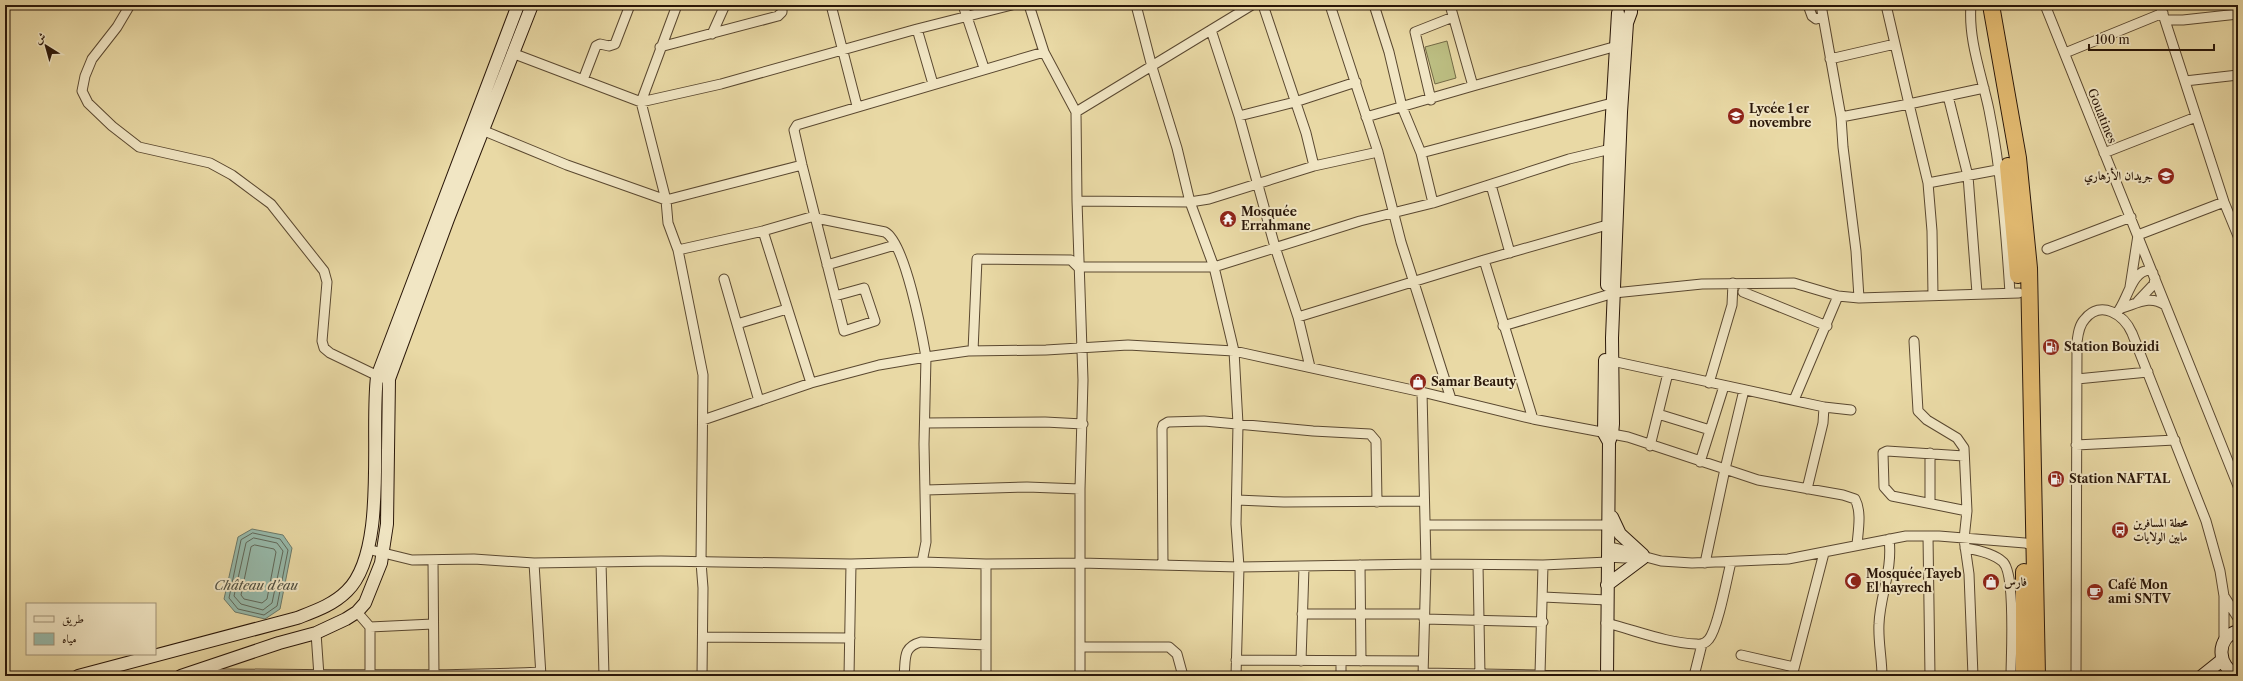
<svg xmlns="http://www.w3.org/2000/svg" width="2243" height="681" viewBox="0 0 2243 681" font-family="'Libre Caslon Text',Amiri,serif">
  <style>
    .green { fill: #bcbe82; stroke: #736a46 }
    .water { fill: #97baab; stroke: #6b796a }
    .lines { fill: none; stroke-linecap: round; stroke-linejoin: round }
    .shore { stroke: #60685a; stroke-width: 1 }
    .street-casing { stroke: #5a4830; stroke-width: 11 }
    .secondary-casing { stroke: #2a1709; stroke-width: 14 }
    .highway-casing { stroke: #2a1709; stroke-width: 18 }
    .street { stroke: #f1e6c4; stroke-width: 9 }
    .secondary { stroke: #f1e6c4; stroke-width: 12 }
    .highway { stroke: #e4bc72; stroke-width: 16 }
    .labels { text-anchor: middle; stroke-width: 4; stroke-linejoin: round; paint-order: stroke }
    .poi-label { font-size: 12px; font-weight: bold; fill: #2a1709; stroke: #f1e6c4; text-anchor: start }
    .street-label { font-size: 12px; fill: #2a1709; stroke: #f1e6c4 }
    .water-label { font-size: 13px; font-style: italic; fill: #505042; stroke: #f1e6c4 }
  </style>
  <rect width="100%" height="100%" fill="#e9d9a5"/>
  <filter id="stains"><feTurbulence type="fractalNoise" baseFrequency=".005" numOctaves="4"/><feColorMatrix values="0 0 0 0 .2 0 0 0 0 .09 0 0 0 0 .02 0 0 0 .5 -.17"/></filter>
  <radialGradient id="worn" r=".72"><stop offset=".6" stop-color="#630" stop-opacity="0"/><stop offset="1" stop-color="#630" stop-opacity=".3"/></radialGradient>
  <path class="green" d="M1447,41L1456,78L1435,84L1425,47Z"/>
  <path class="water" d="M252,529L283,535L292,548L280,609L265,619L235,612L224,599L238,537Z"/>
  <g class="lines">
    <path class="shore" d="M253,533L280,539L288,550L277,606L264,615L238,609L229,598L241,540Z
      M254,538L277,543L283,551L272,603L263,610L241,604L234,596L246,543Z
      M255,545L274,549L276,552L267,599L262,603L244,599L241,595L251,547Z"/>
    <g class="street-casing">
      <path id="street" d="M130,5L117,27L92,59L85,76L82,91L88,103L112,126L139,147L210,163L232,175L271,204L324,271L327,282L322,341L324,348L330,353L382,378
        M677,5L641,102L666,200L802,165
        M831,5L857,106
        M963,5L984,68
        M1029,5L1044,52L1076,112
        M1263,5L1306,133L1314,166
        M1330,5L1378,152L1401,242L1451,399
        M1374,5L1389,52L1402,107L1421,153L1433,203
        M1808,5L1812,16L1816,19L1823,17
        M1821,5L1841,117L1843,147L1856,251L1859,298
        M1886,5L1909,104L1984,88
        M1971,5C1968,40 1982,76 1989,110C2001,170 2006,232 2010,293
        M2045,5L2238,486
        M2160,5L2224,202L2238,236
        M2165,20H2183L2238,14
        M917,29L933,84
        M1211,30L1239,116L1295,102L1356,82
        M712,34L725,5
        M660,47L778,16L782,12V5
        M512,53L641,102L721,84L917,29L1012,5
        M2065,53L2163,13
        M1830,59L1895,44
        M583,80L596,46L600,44L609,46L615,44L630,5
        M2185,81L2238,75
        M1473,86L1617,46
        M1948,96L1968,176L1977,293
        M1431,100L1415,32L1453,17
        M1239,116L1275,247L1298,317L1310,367
        M1366,117L1473,86L1450,5
        M1841,117L1909,104L1928,183
        M482,130L567,165L666,200L668,223L678,250L703,375L701,562L703,588L702,676
        M1421,153L1612,103
        M2104,153L2196,117
        M1491,185L1510,253
        M1077,201L1190,202L1209,199L1314,166L1378,152
        M2047,249L2131,217
        M678,250L763,231L811,217L885,232C905,242 922,334 926,357L879,365L811,383L763,231
        M827,265L895,245
        M724,279L759,401
        M2130,287L2138,235L2224,202
        M1743,292L1827,326
        M1933,295L1932,231L1928,183L1997,170
        M835,296L864,288L875,321L844,331L802,165L794,130L797,125L1044,52
        M2138,301L2154,284L2155,278
        M2122,308C2138,303 2150,295 2165,305
        M2116,314C2127,303 2131,270 2150,270L2153,273
        M1298,317L1484,260
        M737,324L787,309
        M1503,326L1614,293L1702,284L1794,283L1838,296L1859,298L2019,293
        M1914,341L1918,411L1927,420L1957,438L1964,448L1967,511L1964,539L1969,574L1973,676
        M973,351L977,259L1071,260L1078,267H1214L1360,221L1433,203L1569,159L1615,148
        M1612,361L1824,407L1823,423L1807,489
        M2077,379L2148,372
        M1709,383L1732,305L1733,283
        M1744,390L1725,469L1758,480L1843,495L1855,499C1862,512 1858,531 1857,545
        M1422,392L1426,564L1423,676
        M1794,400L1838,296
        M1824,407L1851,410
        M1658,414L1710,430
        M1533,419L1484,260L1607,225
        M703,420L811,383
        M925,423L1045,422L1083,424
        M2076,445L2175,440
        M1650,446L1668,373
        M1964,456L1887,451L1883,453L1884,487L1892,496L1967,511
        M1700,462L1724,386
        M926,490L1027,487L1080,489
        M1237,500L1284,502L1423,501
        M1930,503V453
        M1425,525H1609
        M1928,536L1930,676
        M1609,547L1642,554
        M1965,548C1978,550 1993,553 2003,562C2016,575 2011,655 2011,676
        M367,549L412,560L474,559L534,563L661,561L851,564L922,562L986,564L1080,563L1239,567L1426,564L1543,565L1608,562
        M1608,557L1625,558L1646,557L1661,561L1692,563L1788,559L1906,536H1939L2025,543L2035,546
        M433,561L434,676
        M601,562L604,676
        M922,562L926,542L924,444L926,357L968,351L1046,350L1128,345L1234,351L1214,267L1190,202L1177,148L1152,67L1136,5
        M534,563L541,676
        M1163,565L1162,429L1163,425L1168,422L1204,421L1313,431L1370,434L1376,441L1377,502
        M1360,565L1361,661
        M1478,565L1480,675
        M2224,596L2238,618
        M1543,597L1607,600
        M357,612L370,627V673
        M1302,614H1424
        M1424,619L1543,622
        M1606,623C1635,630 1666,643 1696,644C1701,645 1706,643 1709,639C1718,628 1727,578 1731,562
        M370,627L433,624
        M316,633L319,676
        M703,637L850,638
        M1080,647H1169L1177,654L1183,676
        M1741,655L1794,667
        M1236,660L1422,661
        M1301,661L1304,567
        M1341,662V676
        M1423,673L1597,676
        M216,674C324,674 433,677 541,672
        M1540,674L1543,565
        M849,676L851,564
        M904,676C906,659 902,647 921,642L986,645
        M986,676V564
        M1080,676V489L1083,380L1077,201L1076,112L1252,5
        M1236,676L1239,567L1236,524L1238,424L1234,351L1422,392L1533,419L1628,437L1725,469L1705,563
        M1694,676L1702,644
        M1792,676L1824,553
        M1882,676C1882,659 1878,641 1879,624C1880,595 1893,570 1889,539
        M2076,676L2077,342C2078,334 2079,325 2085,319C2101,299 2124,315 2132,333L2206,521L2220,571L2224,596V641"/>
    </g>
    <g class="secondary-casing">
      <path id="secondary" d="M1607,285L1610,148L1618,13
        M1605,360L1604,433L1609,442
        M1612,517L1620,534L1643,555
        M1607,585L1643,558
        M2238,631C2215,637 2217,668 2238,675
        M78,676L297,618C315,611 333,605 347,591C388,551 370,433 377,377L518,5
        M181,676L279,643L316,633L346,619L357,612L365,603L381,563L387,524L389,379L448,219L532,5
        M1607,676L1609,442L1612,434L1613,424L1612,338L1621,112L1627,23L1631,12V5
        M2202,676L2222,660"/>
    </g>
    <g class="highway-casing">
      <path id="highway" d="M1991,5L2018,158L2029,268L2037,676
        M2008,166L2018,275
        M2024,676V572"/>
    </g>
    <use href="#street" class="street"/>
    <use href="#secondary" class="secondary"/>
    <use href="#highway" class="highway"/>
  </g>
  <defs>
    <g id="school-disc" transform="scale(0.9)"><circle r="9.5" fill="#8f2418" stroke="#f1e6c4"/><path d="M0-5L7-2L0 1L-7-2ZM-4 1L0 2.5L4 1V4Q0 6-4 4Z" fill="#fff"/></g>
    <g id="temple-disc" transform="scale(0.9)"><circle r="9.5" fill="#8f2418" stroke="#f1e6c4"/><path d="M0-6L5-2H3V0L6.5 2.5H4V6H1.5V3h-3V6H-4V2.5H-6.5L-3 0V-2H-5Z" fill="#fff"/></g>
    <g id="fuel-disc" transform="scale(0.9)"><circle r="9.5" fill="#8f2418" stroke="#f1e6c4"/><path d="M-5.5-6h7V0h2V4h1.3V-2.5L3-4.5l.8-.8L6-3V5H2.5V1h-1V6h-7ZM-4.2-4.7v3.2H.2V-4.7Z" fill="#fff"/></g>
    <g id="shop-disc" transform="scale(0.9)"><circle r="9.5" fill="#8f2418" stroke="#f1e6c4"/><path d="M-5-2.5h2.3a2.7 3.5 0 0 1 5.4 0H5L5.5 6h-11ZM-1.5-2.5h3a1.5 2.3 0 0 0-3 0Z" fill="#fff"/></g>
    <g id="bus-disc" transform="scale(0.9)"><circle r="9.5" fill="#8f2418" stroke="#f1e6c4"/><path d="M-5-6H5V4H4V6H2V4H-2V6H-4V4H-5ZM-3.5-4V0h7V-4ZM-3.5 1.2v1.5H-2V1.2ZM2 1.2v1.5H3.5V1.2Z" fill="#fff"/></g>
    <g id="mosque-disc" transform="scale(0.9)"><circle r="9.5" fill="#8f2418" stroke="#f1e6c4"/><path d="M3.5-4.9A6 6 0 1 0 3.5 4.9A5 5 0 1 1 3.5-4.9Z" fill="#fff"/></g>
    <g id="cafe-disc" transform="scale(0.9)"><circle r="9.5" fill="#8f2418" stroke="#f1e6c4"/><path d="M-5.5-4.5H6V0H3Q3 3.5 0 3.5H-2.5Q-5.5 3.5-5.5 0ZM3-3.2v2h1.7v-2ZM-6 4.5H4V6H-6Z" fill="#fff"/></g>
  </defs>
  <g fill-rule="evenodd">
    <use href="#school-disc" x="1736" y="116"/>
    <use href="#school-disc" x="2166" y="176"/>
    <use href="#temple-disc" x="1228" y="219"/>
    <use href="#fuel-disc" x="2051" y="347"/>
    <use href="#shop-disc" x="1418" y="382"/>
    <use href="#fuel-disc" x="2056" y="479"/>
    <use href="#bus-disc" x="2120" y="530"/>
    <use href="#mosque-disc" x="1853" y="581"/>
    <use href="#shop-disc" x="1991" y="582"/>
    <use href="#cafe-disc" x="2095" y="592"/>
  </g>
  <g class="labels">
    <g class="poi-label">
      <text x="1749" y="113">Lycée 1 er<tspan x="1749" dy="14">novembre</tspan></text>
      <text x="2153" y="180" text-anchor="end">جريدان الأزهاري</text>
      <text x="1241" y="216">Mosquée<tspan x="1241" dy="14">Errahmane</tspan></text>
      <text x="2064" y="351">Station Bouzidi</text>
      <text x="1431" y="386">Samar Beauty</text>
      <text x="2069" y="483">Station NAFTAL</text>
      <text x="2133" y="527">محطة المسافرين<tspan x="2133" dy="14">مابين الولايات</tspan></text>
      <text x="1866" y="578">Mosquée Tayeb<tspan x="1866" dy="14">El hayrech</tspan></text>
      <text x="2004" y="586">فارس</text>
      <text x="2108" y="589">Café Mon<tspan x="2108" dy="14">ami SNTV</tspan></text>
    </g>
    <g class="street-label">
      <text transform="translate(2102 116) rotate(68)" y="4">Gouatines</text>
    </g>
    <g class="water-label">
      <text x="256" y="590">Château d'eau</text>
    </g>
  </g>
  <rect width="2243" height="681" fill="none" stroke="#e9d9a5" stroke-width="20"/>
  <rect x="6" y="6" width="2231" height="669" fill="none" stroke="#2a1709" stroke-width="2"/>
  <rect x="10" y="10" width="2223" height="661" fill="none" stroke="#2a1709"/>
  <rect x="26" y="603" width="130" height="52" fill="#f1e6c4" stroke="#a19379"/>
  <rect x="34" y="616" width="20" height="6" fill="#f1e6c4" stroke="#a19379"/>
  <text x="62" y="623" font-size="12" fill="#2a1709">طريق</text>
  <rect x="34" y="633" width="20" height="12" fill="#97baab" stroke="#a19379"/>
  <text x="62" y="643" font-size="12" fill="#2a1709">مياه</text>
  <g transform="translate(46 46) rotate(323)" stroke="#f1e6c4" stroke-width="3" paint-order="stroke">
  <path d="M0-3L7 15L0 10L-7 15Z" fill="#2a1709"/>
  <text y="-6" font-size="11" font-weight="bold" text-anchor="middle" fill="#2a1709">ش</text>
  </g>
  <path d="M2089 44v6h125v-6" fill="none" stroke="#2a1709" stroke-width="2"/>
  <text x="2095" y="44" font-size="12" fill="#2a1709" stroke="#f1e6c4" stroke-width="3" paint-order="stroke">100 m</text>
  <rect width="100%" height="100%" filter="url(#stains)"/>
  <rect width="100%" height="100%" fill="url(#worn)"/>
</svg>
